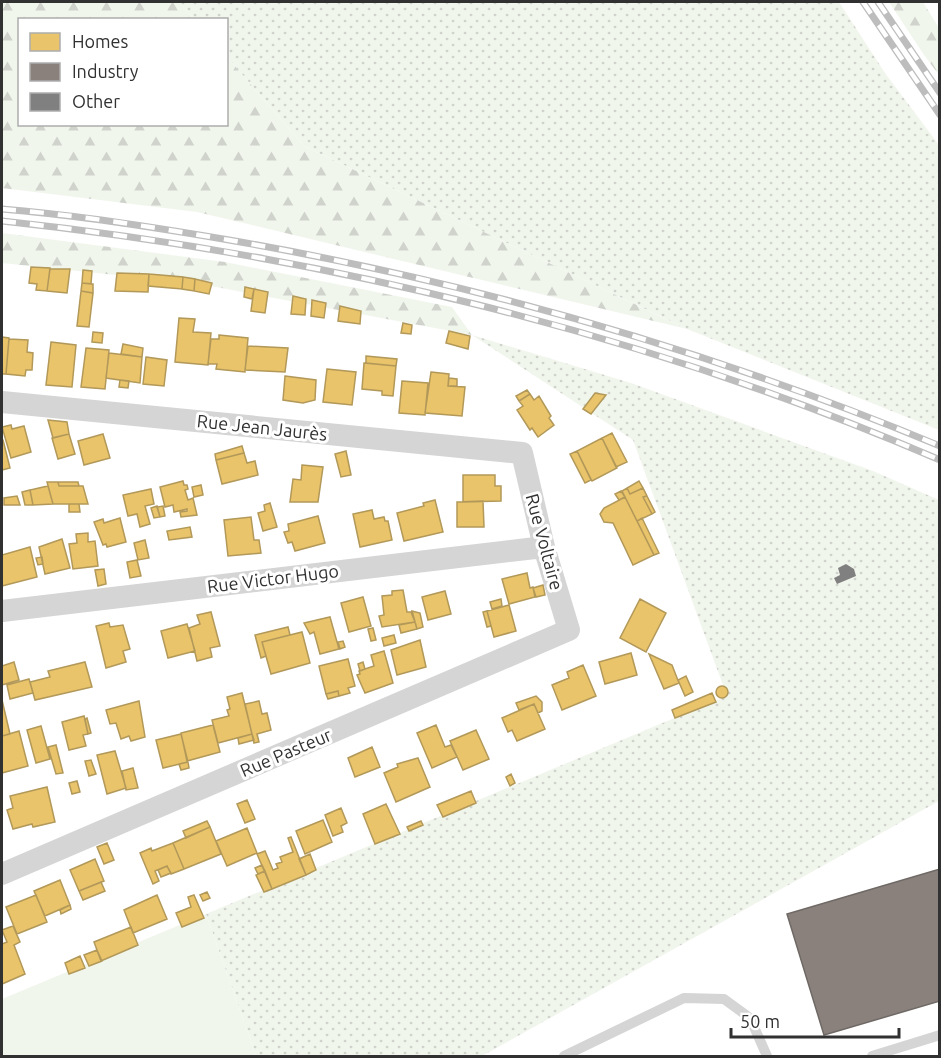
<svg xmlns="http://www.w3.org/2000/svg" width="941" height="1058" viewBox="0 0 941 1058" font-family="Ubuntu,sans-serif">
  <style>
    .grass { fill: url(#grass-dots) }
    .forest { fill: url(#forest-firs) }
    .green { fill: #f1f6ed }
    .homes { fill: #e9c46a; stroke: #b29859; stroke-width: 1.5 }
    .industry { fill: #8a817c; stroke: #6f6966; stroke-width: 1.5 }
    .building { fill: #808080 }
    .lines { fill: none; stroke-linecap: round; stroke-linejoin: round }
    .lane { stroke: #d5d5d5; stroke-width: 10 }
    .street { stroke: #d5d5d5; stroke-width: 22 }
    .rail-casing { stroke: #bdbdbd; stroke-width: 7 }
    .rail { stroke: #fff; stroke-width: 4.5; stroke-dasharray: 14; stroke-linecap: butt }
    .labels { text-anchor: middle; stroke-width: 6; stroke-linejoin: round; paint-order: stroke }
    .street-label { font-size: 18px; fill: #313131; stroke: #fff }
  </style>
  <defs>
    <pattern id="grass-dots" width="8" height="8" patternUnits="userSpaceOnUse" patternTransform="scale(1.5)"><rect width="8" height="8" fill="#f1f6ed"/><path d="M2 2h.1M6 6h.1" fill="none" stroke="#cfd3cc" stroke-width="1.8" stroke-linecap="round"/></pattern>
    <pattern id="forest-firs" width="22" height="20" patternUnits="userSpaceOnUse" patternTransform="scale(1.5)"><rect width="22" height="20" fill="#f1f6ed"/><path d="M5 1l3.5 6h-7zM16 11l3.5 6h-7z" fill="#cfd3cc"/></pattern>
  </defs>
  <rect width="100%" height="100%" fill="#fff"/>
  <path class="grass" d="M179,2H839L885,73L939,145V430L687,329L304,146L227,57L226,20L194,19Z
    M472,335L631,383L873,471L939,500V801L482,1056H256L206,914L727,696L633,440Z"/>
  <path class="forest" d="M2,2H179L194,19L20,20V124H226L227,57L304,146L687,329L197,212L2,188Z
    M889,2H923L939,28V75L924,55Z
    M2,233L225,262L452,307L472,335L200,284L2,263Z"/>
  <path class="green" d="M206,914L256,1056H2V999Z"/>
  <path class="homes" d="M31,267L50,268L47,291L36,290L37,284L29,283Z
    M50,269H70L67,293L47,291Z
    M83,270L92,271L91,284L82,283Z
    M117,273L149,274L148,292L115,291Z
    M149,274L183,277L182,289L148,286Z
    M183,277L195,279L194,291L182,289Z
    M195,279L212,283L209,294L194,291Z
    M82,283L93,284V293L81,291Z
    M245,287L254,289L252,299L244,297Z
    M254,289L268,292L265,313L251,311Z
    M81,291L93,293L89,327L77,326Z
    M293,296L306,299L305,315L291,314Z
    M312,300L326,303L324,318L311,316Z
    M340,306L361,311L360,324L338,321Z
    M179,318L195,319L193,332L211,333L208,365L175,362Z
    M403,323L412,325L411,334L401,333Z
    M449,331L470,336L468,349L446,343Z
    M93,332L103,333L102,343L92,342Z
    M219,335L248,338L245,372L216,369L217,364H208L211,339H219Z
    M2,337L9,338L6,374H2Z
    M9,339L28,340L27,352L33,353L32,370H26L25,376L6,374Z
    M51,342L76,345L72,387L46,385Z
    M123,344L143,348L142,357L121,354Z
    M248,346L288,348L285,372L245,370Z
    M86,348L109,350L105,389L81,387Z
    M109,353L142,357L140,383L106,378Z
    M366,356L397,359L396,366L366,363Z
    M146,357L167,360L164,386L143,384Z
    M364,363L396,366L393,396L382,395V391L362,389Z
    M327,369L356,372L352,405L323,402Z
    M431,372L449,374L448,386L465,387L462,416L425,413Z
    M285,376L316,380L315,400L303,403L283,400Z
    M449,378L457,379V386H448Z
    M120,380L129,381L128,388L119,387Z
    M402,381L428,383L425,415L399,413Z
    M527,390L530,394L519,401L516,396Z
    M595,393L606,395L591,414L583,409Z
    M530,394L534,400L539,396L551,416L549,418L554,425L538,437L532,428L530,430L517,410L523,406L519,401Z
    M48,420L67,422L69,434L53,438Z
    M11,425L12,429L24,426L31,452L11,458L2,427Z
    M612,433L627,462L616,467L602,438Z
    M69,434L75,454L58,459L52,438Z
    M103,434L110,458L84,465L78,441Z
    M602,438L617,468L592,481L577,451Z
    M3,440L10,468L2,470V440Z
    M242,446L244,453L216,460L215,454Z
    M346,451L351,475L341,477L335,454Z
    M577,451L591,480L585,483L570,454Z
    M244,453L247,463L255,461L258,475L222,484L216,460Z
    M302,465L323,467L318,502H290L293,479L301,480Z
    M463,475H495V486H501V501L463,502Z
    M183,481L184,485H187L188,489L185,490L188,500L193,498L197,515L181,517L180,512L187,511V509L174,512L173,505L165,507L160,487Z
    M639,481L643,488L630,494L627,488Z
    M47,482H58L59,486H83L88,504H53Z
    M58,482H78L79,486H59Z
    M201,485L203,495L194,497L192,487Z
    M48,486L53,504L33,505L30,490Z
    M627,488L630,494L643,488L647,496L643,497L652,514L637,521L622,491Z
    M151,489L154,504L145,506L150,524L140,527L137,514L128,516L123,495Z
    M30,490L33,505H25L22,492Z
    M621,491L625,497L619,500L615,494Z
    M17,496L20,505H4V498Z
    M647,496L655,512L652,514L643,497Z
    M625,497L654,555L633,565L613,523L604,522L600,514L604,508Z
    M435,500L443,532L404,541L397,513L424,506L423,503Z
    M483,501L484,527H457V502Z
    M270,503L277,527L263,531L258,513L265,511L264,505Z
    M69,504H79L80,512H69Z
    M157,506L160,517L154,518L151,508Z
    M163,506L165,516L160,517L157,507Z
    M372,510L374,519L384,517L385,521H388L392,540L360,547L353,514Z
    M318,516L325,543L295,551L292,542L288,543L284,532L289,531L288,524Z
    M251,517L254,540H259L261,553L228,556L224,520Z
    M120,518L126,542L107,547L106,544L103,545L94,522L103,519L104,523Z
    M642,518L659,553L654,555L637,521Z
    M190,527L192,537L169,540L167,531Z
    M88,533V542L95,541L98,566L73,569L69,544L77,543L76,534Z
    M62,539L70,568L45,574L39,547Z
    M145,540L149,558L138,560L134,543Z
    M30,547L37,577L2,586V555Z
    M42,557L43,564L38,565L36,558Z
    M137,560L141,576L130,578L127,562Z
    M104,569L106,584L98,586L95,570Z
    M527,573L530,588L533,587L535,597L509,604L502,579Z
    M543,585L545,595L536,597L533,588Z
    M403,590L407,612H411L415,622L382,627L379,616L384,615L382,596L392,595V591Z
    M445,591L451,614L428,620L422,597Z
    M363,597L371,626L349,632L341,603Z
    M501,599L502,606L492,609L490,602Z
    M640,599L666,613L646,652L620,638Z
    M509,605L516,631L494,637L487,611Z
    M412,611L420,613L423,627L417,629Z
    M487,611L491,626L487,627L483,612Z
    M211,612L220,646L210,648L212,657L197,661L189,628L200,624L197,615Z
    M330,617L339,649L320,654L314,632L310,634L304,623Z
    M415,622L417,629L401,633L399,625Z
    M109,623L110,627L123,625L130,649L123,651L126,662L106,668L96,626Z
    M187,624L195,651L168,658L161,631Z
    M288,627L290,635L262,642L266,656L261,658L255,635Z
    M373,628L376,640L371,641L368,629Z
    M302,632L310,663L271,674L262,642Z
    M394,635L396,643L384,646L382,638Z
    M420,640L426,667L397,675L391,650Z
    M343,641L345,647L340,649L338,642Z
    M384,651L393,683L365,693L357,675L360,674L359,671L374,666L371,655Z
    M631,653L637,675L605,684L599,662Z
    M649,654L672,665L679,683L664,689Z
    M348,659L355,686L348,688L350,693L339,696L338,691L326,694L319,666Z
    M14,662L19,680L2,685V666Z
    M85,662L92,687L35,700L30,682L50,677L48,671Z
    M363,662L365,669L360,671L358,664Z
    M583,665L596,696L562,710L552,685L569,678L567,672Z
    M686,676L693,692L685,696L678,680Z
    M29,679L33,693L10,699L7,685Z
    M716 692a6 6 0 1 1 12 0a6 6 0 1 1-12 0Z
    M338,691L339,696L328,699L326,694Z
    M242,693L252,734L218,743L212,720L229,716L227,710L230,709L227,697Z
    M712,693L716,702L675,718L672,710Z
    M536,696L542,702V711L538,713L534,704L519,710L516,703Z
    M2,700L10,734L2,736Z
    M139,701L145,737L131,741L129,736L121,739L116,723L110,724L106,710Z
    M259,701L262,714L267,713L271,730L257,734L259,742L254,743L245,704Z
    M534,704L545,729L517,741L512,730L508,732L502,718Z
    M84,716L88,734L83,735L86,746L69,750L62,722Z
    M87,718L91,733L88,734L85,719Z
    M213,725L220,752L187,761L181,733Z
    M436,725L445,747L451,745L457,757L432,768L417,733Z
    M41,726L50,759L36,763L27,730Z
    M476,730L489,759L463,770L450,741Z
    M19,731L28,766L2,773V736Z
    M181,734L188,762L163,768L156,740Z
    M252,734L254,740L239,744L238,738Z
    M56,745L63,773L56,774L48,747Z
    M372,747L380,767L355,777L348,758Z
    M115,751L126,788L107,794L97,755Z
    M418,758L430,787L396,802L384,773L398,767L397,764Z
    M91,760L96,774L89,776L85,761Z
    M188,762L189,768L181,770L179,764Z
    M133,768L138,788L126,790L122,771Z
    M511,774L515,783L510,786L506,777Z
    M77,781L80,792L72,794L69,783Z
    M47,787L55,822L33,827L32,824L13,829L7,810L13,808L10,796Z
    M471,791L476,803L443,817L437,805Z
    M247,800L255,819L245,823L237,804Z
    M386,804L400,834L375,844L363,814Z
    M341,808L347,823L341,826L343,832L333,836L325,815Z
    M323,820L332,842L305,854L296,831Z
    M207,821L210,827L186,838L183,831Z
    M421,821L423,825L409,831L407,827Z
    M210,827L221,854L184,869L173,843Z
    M247,828L257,853L227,866L216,841Z
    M291,837L306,875L272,889L257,854L265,851L273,870L278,868L276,864L282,862L280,857L293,852L288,838Z
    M107,843L114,860L104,864L97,847Z
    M173,843L184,869L171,874L167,866L155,871L159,881L153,884L140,853L151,848L152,851Z
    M310,854L316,870L306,875L299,859Z
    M95,859L104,881L79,891L70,870Z
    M262,865L265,871L258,874L255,868Z
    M167,866L171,873L161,877L158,870Z
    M265,871L272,889L264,892L256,875Z
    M60,880L70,905L45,916L34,891Z
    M101,882L105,891L83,900L79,891Z
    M207,892L210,898L203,901L200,895Z
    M36,895L47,922L17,934L6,907Z
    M157,895L167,919L133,933L124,910Z
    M194,895L204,918L182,927L176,913L191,907L188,897Z
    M70,905L71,909L61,914L60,910Z
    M13,926L20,942L14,945L25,974L2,984V944L7,942L2,930Z
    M131,927L138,945L101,961L94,942Z
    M97,950L102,961L89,966L84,955Z
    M80,956L85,968L69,974L65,963Z"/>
  <path class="industry" d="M940,869V1001L824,1035L787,914Z"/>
  <path class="building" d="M846,564L854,569L856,576L837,584L834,578L840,575L838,568Z"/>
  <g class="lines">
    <path class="lane" d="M564,1056L684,998L724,999L750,1018L767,1056
      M872,1056L940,1035"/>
    <path class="street" d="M2,402L522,453L544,547L569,630L2,874
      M2,611L544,547"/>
    <g class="rail-casing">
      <path id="rail" d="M863,2L940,115
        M878,2L940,93
        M2,209C78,215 153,227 229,240C472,282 712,351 940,446
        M2,221C322,255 643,332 940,460"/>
    </g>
    <use href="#rail" class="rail"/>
  </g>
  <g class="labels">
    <g class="street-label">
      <text transform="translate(262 428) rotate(6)" y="6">Rue Jean Jaurès</text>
      <text transform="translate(544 542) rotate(75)" y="6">Rue Voltaire</text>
      <text transform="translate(273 579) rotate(-7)" y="6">Rue Victor Hugo</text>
      <text transform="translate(286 753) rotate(-23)" y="6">Rue Pasteur</text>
    </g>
  </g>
  <rect width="941" height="1058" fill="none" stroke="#313131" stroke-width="6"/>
  <rect x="18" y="18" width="210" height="108" fill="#ffffff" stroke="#adadad" stroke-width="1.5"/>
  <rect x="30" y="33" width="30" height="18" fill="#e9c46a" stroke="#adadad" stroke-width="1.5"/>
  <text x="72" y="48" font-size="18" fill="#313131">Homes</text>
  <rect x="30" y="63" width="30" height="18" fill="#8a817c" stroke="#adadad" stroke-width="1.5"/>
  <text x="72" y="78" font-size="18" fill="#313131">Industry</text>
  <rect x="30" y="93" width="30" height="18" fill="#808080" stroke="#adadad" stroke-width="1.5"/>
  <text x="72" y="108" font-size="18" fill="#313131">Other</text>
  <path d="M731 1028v9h168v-9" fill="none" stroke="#313131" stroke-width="3"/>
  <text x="740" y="1028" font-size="18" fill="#313131" stroke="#ffffff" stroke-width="4.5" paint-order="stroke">50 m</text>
</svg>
